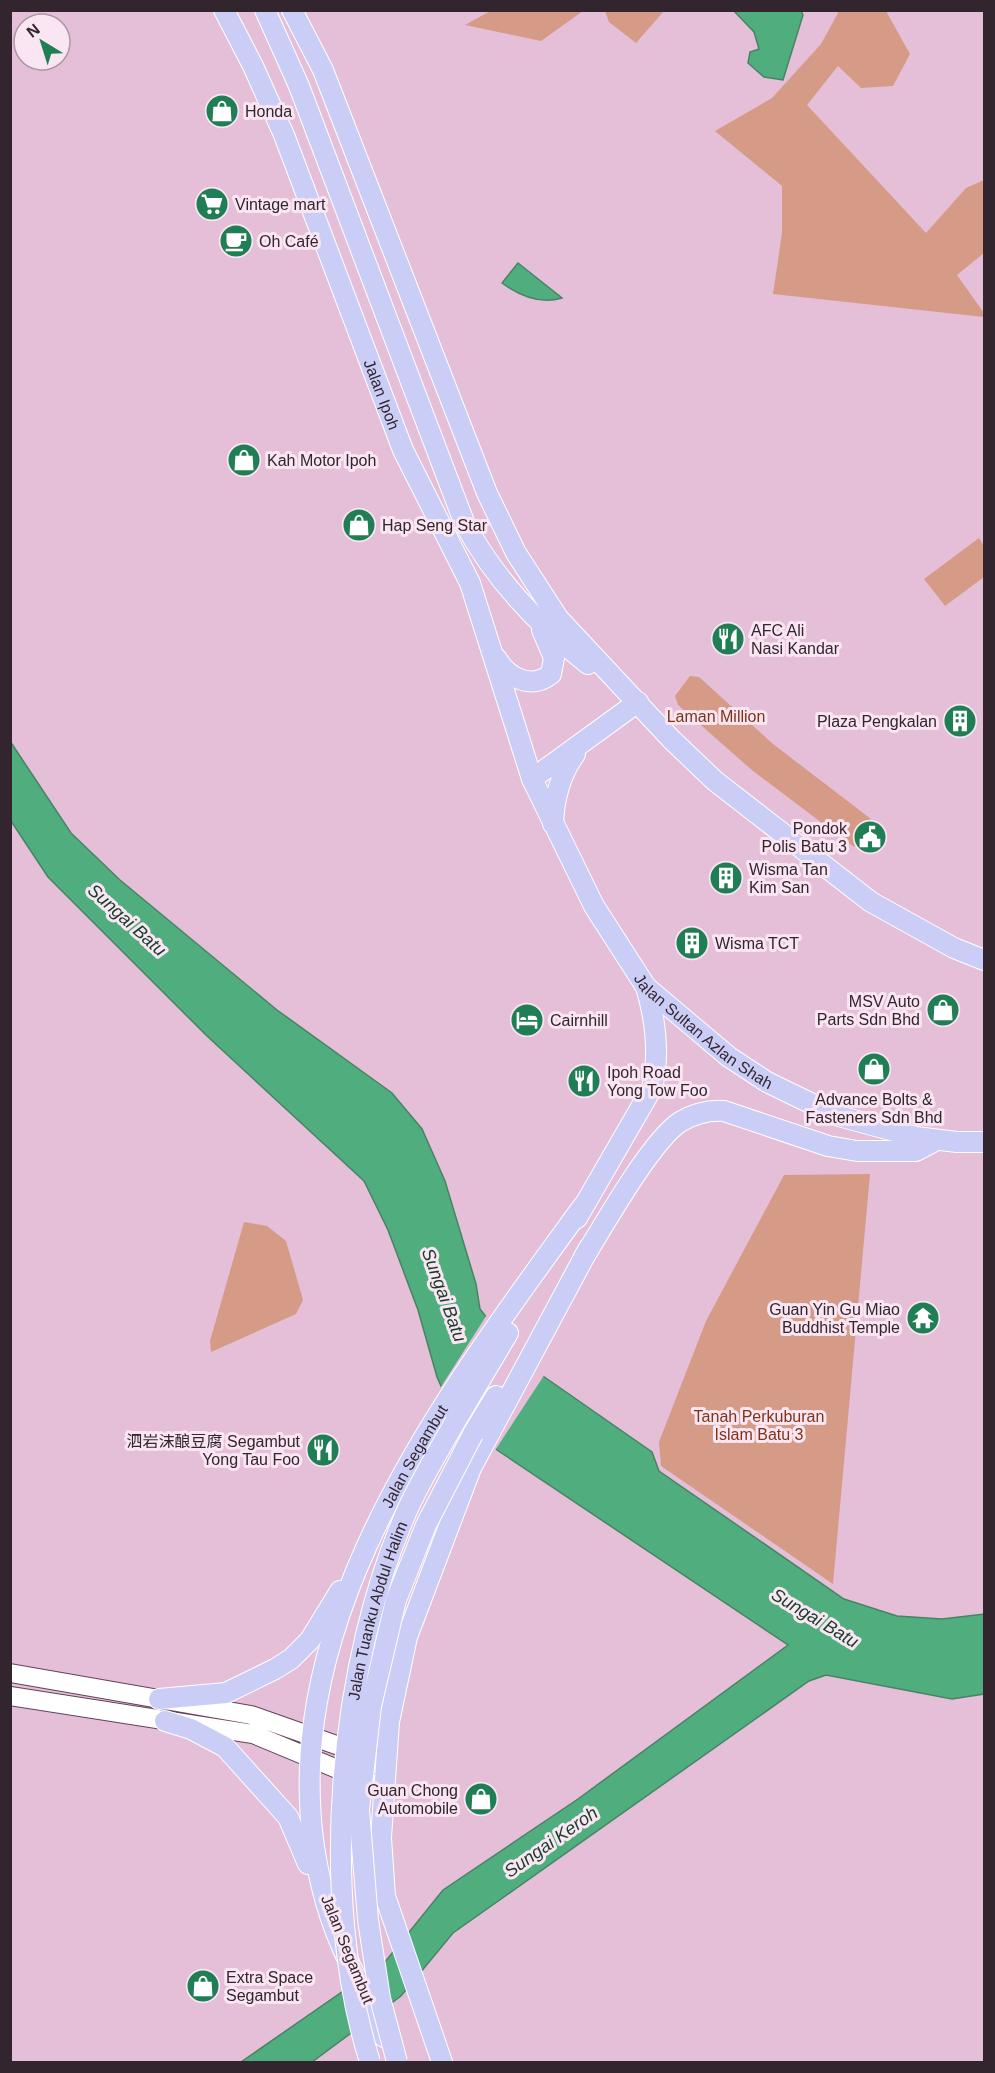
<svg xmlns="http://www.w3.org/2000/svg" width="995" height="2073" viewBox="0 0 995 2073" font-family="Arial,'Noto Sans SC',sans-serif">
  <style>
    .green { fill: #d59b87 }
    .water { fill: #50ad7e; stroke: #478466; stroke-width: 1.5 }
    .pier { fill: #e4bfd7 }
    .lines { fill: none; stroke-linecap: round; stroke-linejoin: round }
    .secondary-casing { stroke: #634359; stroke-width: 20 }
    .primary-casing { stroke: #fff; stroke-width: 22 }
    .secondary { stroke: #fff; stroke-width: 18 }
    .primary { stroke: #cacef7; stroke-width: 20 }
    .primary-bridge-casing { stroke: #fff; stroke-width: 22; stroke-linecap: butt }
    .primary-bridge { stroke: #cacef7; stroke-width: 20 }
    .labels { text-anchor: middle; stroke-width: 6; stroke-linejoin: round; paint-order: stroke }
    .poi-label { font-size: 16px; fill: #33252e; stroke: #f9e6f2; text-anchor: start }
    .street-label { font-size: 16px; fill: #33252e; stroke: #f9e6f2 }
    .park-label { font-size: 16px; fill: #813317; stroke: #f9e6f2 }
    .water-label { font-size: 18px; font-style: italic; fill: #163e2a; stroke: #f9e6f2 }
  </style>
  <rect width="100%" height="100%" fill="#e4bfd7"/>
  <path class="green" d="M492,10H583V11L541,41L465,25Z
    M605,11H664L636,43L609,22Z
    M836,11H886L910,54L893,86L861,88L838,66L807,105L926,233L966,188L984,180V253L957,275L984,313V317L773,294L782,233V186L715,131L772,98L821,44L838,13Z
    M979,538L984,546V577L945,606L924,579Z
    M690,676L699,677L773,744L871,819L854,847L753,771L678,705L675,696Z
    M870,1174L833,1584L661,1466L659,1442L706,1321L784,1175Z
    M244,1222L267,1226L286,1241L303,1300L296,1314L211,1352L210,1341Z"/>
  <path class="water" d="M734,11H801L803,15L783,80L764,77L748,63L750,52L759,49L754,32Z
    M518,263L562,298C540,305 520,296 502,283Z
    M10,741L71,833L120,880L277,1010L392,1093L422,1129L445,1181L476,1284L480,1309L507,1344L543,1376L652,1452L659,1471L844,1599L897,1616L942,1619L984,1614V1694L952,1699L826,1675L809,1681L453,1933L401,1996L312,2062H241L385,1962L443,1890L578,1799L788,1645L497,1450L449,1404L437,1377L418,1310L388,1230L364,1181L207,1036L48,877L11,821Z"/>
  <path class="pier" d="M488,1313L510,1342L545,1374L494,1452L447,1406L439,1390Z"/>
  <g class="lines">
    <g class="secondary-casing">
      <path id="secondary" d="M10,1673L251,1715L359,1753
        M10,1696L253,1734L383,1788"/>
    </g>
    <g class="primary-casing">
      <g id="primary">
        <path id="s1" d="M224,10L253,66L284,135L403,450L470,583L532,779L594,906L646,987L729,1057L767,1082L835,1115L916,1137L957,1142H984"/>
        <path d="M265,10L299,86L464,522C494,579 538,625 588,664"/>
        <path d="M292,10L323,70L487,493L516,553L558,618L671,739L715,781L871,902L954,948L984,960"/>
        <path d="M496,658C508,678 531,690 551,674L554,658L542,630"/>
        <path d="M532,779L638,702"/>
        <path d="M553,824C554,798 560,775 575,754"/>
        <path d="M577,1218L652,1088C660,1054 656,1021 646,987"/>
        <path d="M584,1257C604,1225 651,1141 680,1122C695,1113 708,1110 724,1111L828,1146L857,1151H916L937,1140"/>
        <path d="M455,1422L508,1333"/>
        <path d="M473,1434L496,1396"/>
        <path d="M159,1699L226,1693L275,1669L291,1659L310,1640L340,1591"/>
        <path d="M165,1721L191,1729L225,1747L288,1817L308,1864"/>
        <path id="s2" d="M384,2037C366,1996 339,1948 327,1906C251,1647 440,1403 583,1206"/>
        <path d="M442,2062L385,1896L381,1838L389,1722L407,1637L471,1468L589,1248"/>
      </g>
    </g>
    <use href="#secondary" class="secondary"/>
    <use href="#primary" class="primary"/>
    <g class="primary-bridge-casing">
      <g id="primary-bridge">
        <path id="s3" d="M370,2062C318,1897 338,1659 411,1502C424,1475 440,1448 455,1422"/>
        <path d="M397,2062L380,1998L368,1920L359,1810L371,1706L396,1600L426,1525L473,1434"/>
      </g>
    </g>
    <use href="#primary-bridge" class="primary-bridge"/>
  </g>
  <defs>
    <g id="shop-disc" transform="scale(1.725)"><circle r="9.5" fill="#207e54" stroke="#f9e6f2"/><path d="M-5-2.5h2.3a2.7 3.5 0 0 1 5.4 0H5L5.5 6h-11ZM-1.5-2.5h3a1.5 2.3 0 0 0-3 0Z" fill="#fff"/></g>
    <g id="supermarket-disc" transform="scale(1.725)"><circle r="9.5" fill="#207e54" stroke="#f9e6f2"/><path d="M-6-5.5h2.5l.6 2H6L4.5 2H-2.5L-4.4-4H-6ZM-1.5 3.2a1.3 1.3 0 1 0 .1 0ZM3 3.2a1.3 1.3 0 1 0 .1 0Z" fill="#fff"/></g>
    <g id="cafe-disc" transform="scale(1.725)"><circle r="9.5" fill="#207e54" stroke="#f9e6f2"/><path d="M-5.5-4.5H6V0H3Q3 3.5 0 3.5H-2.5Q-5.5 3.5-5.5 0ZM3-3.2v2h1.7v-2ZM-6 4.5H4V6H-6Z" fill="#fff"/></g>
    <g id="restaurant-disc" transform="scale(1.725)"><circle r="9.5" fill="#207e54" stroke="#f9e6f2"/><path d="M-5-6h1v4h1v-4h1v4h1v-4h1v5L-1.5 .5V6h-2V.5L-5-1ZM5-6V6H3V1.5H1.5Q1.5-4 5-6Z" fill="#fff"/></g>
    <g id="building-disc" transform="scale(1.725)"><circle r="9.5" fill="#207e54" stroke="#f9e6f2"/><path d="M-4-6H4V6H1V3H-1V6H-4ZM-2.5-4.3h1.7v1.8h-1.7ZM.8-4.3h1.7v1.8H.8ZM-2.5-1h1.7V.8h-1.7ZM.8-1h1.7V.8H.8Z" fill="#fff"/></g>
    <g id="civic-disc" transform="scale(1.725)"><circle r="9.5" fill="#207e54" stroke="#f9e6f2"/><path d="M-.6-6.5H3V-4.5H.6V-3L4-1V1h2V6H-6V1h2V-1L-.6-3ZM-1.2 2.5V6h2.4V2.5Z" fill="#fff"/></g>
    <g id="hotel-disc" transform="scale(1.725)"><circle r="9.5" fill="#207e54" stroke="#f9e6f2"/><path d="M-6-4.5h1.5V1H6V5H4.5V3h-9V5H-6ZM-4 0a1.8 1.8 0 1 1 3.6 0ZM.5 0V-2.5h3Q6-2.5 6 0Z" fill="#fff"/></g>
    <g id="temple-disc" transform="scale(1.725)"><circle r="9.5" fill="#207e54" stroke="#f9e6f2"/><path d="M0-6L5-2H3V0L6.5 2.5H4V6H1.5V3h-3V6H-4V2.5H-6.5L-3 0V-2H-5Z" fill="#fff"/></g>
  </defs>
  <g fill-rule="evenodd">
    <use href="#shop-disc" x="222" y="111"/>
    <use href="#supermarket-disc" x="212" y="204"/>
    <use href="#cafe-disc" x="236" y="241"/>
    <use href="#shop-disc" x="244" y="460"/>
    <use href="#shop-disc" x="359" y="525"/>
    <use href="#restaurant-disc" x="728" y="639"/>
    <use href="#building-disc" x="960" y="721"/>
    <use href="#civic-disc" x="870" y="837"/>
    <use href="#building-disc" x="726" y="878"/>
    <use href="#building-disc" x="692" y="943"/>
    <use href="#shop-disc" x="943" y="1010"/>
    <use href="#hotel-disc" x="527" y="1020"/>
    <use href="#shop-disc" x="874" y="1069"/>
    <use href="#restaurant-disc" x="584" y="1081"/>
    <use href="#temple-disc" x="923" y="1318"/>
    <use href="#restaurant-disc" x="323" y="1450"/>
    <use href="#shop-disc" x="481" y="1799"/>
    <use href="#shop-disc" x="203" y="1986"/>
  </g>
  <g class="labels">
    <g class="poi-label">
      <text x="245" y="117">Honda</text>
      <text x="235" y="210">Vintage mart</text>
      <text x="259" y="247">Oh Café</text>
      <text x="267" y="466">Kah Motor Ipoh</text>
      <text x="382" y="531">Hap Seng Star</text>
      <text x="751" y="636">AFC Ali<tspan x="751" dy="18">Nasi Kandar</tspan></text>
      <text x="937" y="727" text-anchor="end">Plaza Pengkalan</text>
      <text x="847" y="834" text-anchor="end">Pondok<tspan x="847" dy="18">Polis Batu 3</tspan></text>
      <text x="749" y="875">Wisma Tan<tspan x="749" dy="18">Kim San</tspan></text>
      <text x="715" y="949">Wisma TCT</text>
      <text x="920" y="1007" text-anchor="end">MSV Auto<tspan x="920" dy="18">Parts Sdn Bhd</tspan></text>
      <text x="550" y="1026">Cairnhill</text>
      <text x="607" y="1078">Ipoh Road<tspan x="607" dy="18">Yong Tow Foo</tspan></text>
      <text x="874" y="1105" text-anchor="middle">Advance Bolts &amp;<tspan x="874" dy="18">Fasteners Sdn Bhd</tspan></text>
      <text x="900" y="1315" text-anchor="end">Guan Yin Gu Miao<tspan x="900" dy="18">Buddhist Temple</tspan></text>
      <text x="300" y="1447" text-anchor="end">泗岩沫酿豆腐 Segambut<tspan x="300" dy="18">Yong Tau Foo</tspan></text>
      <text x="458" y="1796" text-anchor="end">Guan Chong<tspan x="458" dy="18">Automobile</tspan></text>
      <text x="226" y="1983">Extra Space<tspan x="226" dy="18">Segambut</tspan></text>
    </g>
    <g class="street-label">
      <text dy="6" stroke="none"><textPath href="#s1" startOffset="416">Jalan Ipoh</textPath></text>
      <text dy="6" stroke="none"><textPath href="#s1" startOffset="1140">Jalan Sultan Azlan Shah</textPath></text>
      <text dy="6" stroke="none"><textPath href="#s2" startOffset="615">Jalan Segambut</textPath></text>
      <text dy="6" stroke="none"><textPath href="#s3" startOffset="458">Jalan Tuanku Abdul Halim</textPath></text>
      <text transform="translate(348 1949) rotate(68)" y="6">Jalan Segambut</text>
    </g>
    <g class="park-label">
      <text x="716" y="722">Laman Million</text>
      <text x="759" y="1422">Tanah Perkuburan<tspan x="759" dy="18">Islam Batu 3</tspan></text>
    </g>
    <g class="water-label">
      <text transform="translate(127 920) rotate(42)" y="6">Sungai Batu</text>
      <text transform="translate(444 1295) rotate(70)" y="6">Sungai Batu</text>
      <text transform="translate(815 1618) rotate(31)" y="6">Sungai Batu</text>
      <text transform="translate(551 1842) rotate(-35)" y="6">Sungai Keroh</text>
    </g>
  </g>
  <rect width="995" height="2073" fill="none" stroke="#33252e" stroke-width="24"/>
  <g transform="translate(42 42) rotate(322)"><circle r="28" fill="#f9e6f2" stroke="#aa99a4" stroke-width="1.5"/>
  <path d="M0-4.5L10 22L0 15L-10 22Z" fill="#207e54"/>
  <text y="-9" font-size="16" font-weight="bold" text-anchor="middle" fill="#33252e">N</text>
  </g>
</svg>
